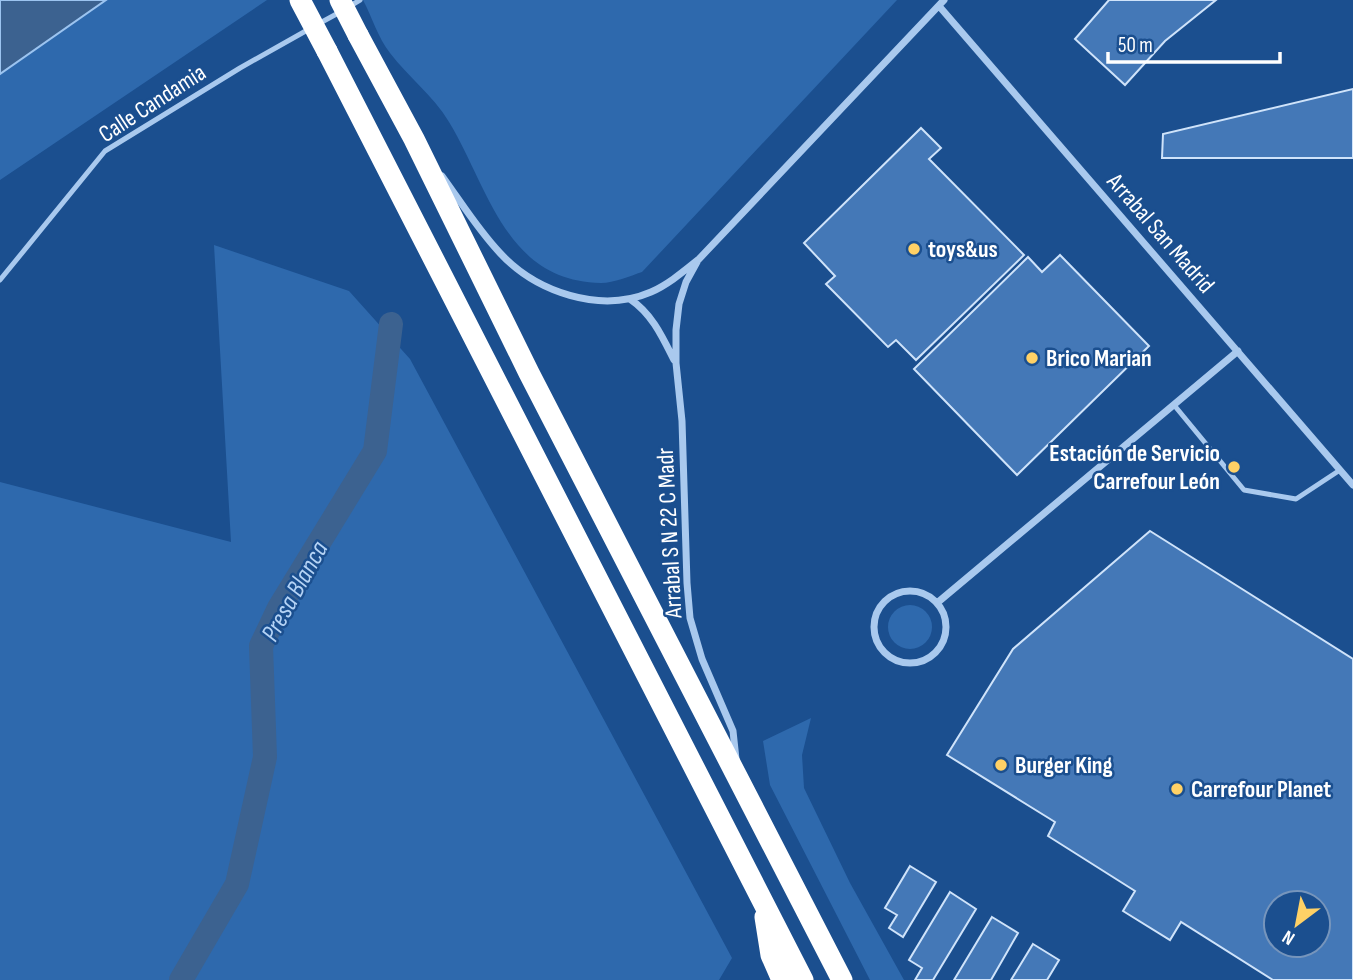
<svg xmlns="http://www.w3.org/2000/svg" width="1353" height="980" viewBox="0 0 1353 980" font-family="'Sofia Sans Condensed',sans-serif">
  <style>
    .green { fill: #2e69ad }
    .water { fill: #3c6290; stroke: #9cc4f0; stroke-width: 2 }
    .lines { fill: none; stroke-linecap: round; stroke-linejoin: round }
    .canal { stroke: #3c6290; stroke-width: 24 }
    .building { fill: #4478b7; stroke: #cfe3fa; stroke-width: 2; fill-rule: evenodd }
    .lane { stroke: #a9c9ee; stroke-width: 5 }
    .street { stroke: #a9c9ee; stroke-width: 7 }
    .highway { stroke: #fff; stroke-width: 21 }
    .highway-bridge { stroke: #fff; stroke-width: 21 }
    .poi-dot { fill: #ffd166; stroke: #1b4f8f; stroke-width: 2.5 }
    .labels { text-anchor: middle; stroke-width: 5; stroke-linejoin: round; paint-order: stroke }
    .street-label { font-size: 24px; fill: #fff; stroke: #1b4f8f }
    .poi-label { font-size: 24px; font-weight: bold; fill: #fff; stroke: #1b4f8f; text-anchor: start }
    .water-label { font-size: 26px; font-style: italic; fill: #b5d3f5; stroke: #1b4f8f }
  </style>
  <rect width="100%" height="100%" fill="#1b4f8f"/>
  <path class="green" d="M0,0H267L0,180Z
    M363,0H897L642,272C630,276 614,283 601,283C505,281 489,188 449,122C433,95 408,77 390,53C378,38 372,17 363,0Z
    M214,245L349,291L410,359L732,958L719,980H0V482L231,542Z
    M888 627a22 22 0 1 1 44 0a22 22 0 1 1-44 0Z
    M811,718L802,755L804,788L850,883L904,980H870L770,785L763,741Z"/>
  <path class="water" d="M0,0H106L0,74Z"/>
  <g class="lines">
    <path class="canal" d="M181,980L237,884L265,757L261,646L279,608L375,451L391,324"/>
  </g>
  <path class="building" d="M1109,0H1216L1165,41L1125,85L1075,39Z
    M1353,89V158H1162L1163,134Z
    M921,128L941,148L929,159L1024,255L916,360L896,340L888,347L826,284L835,276L804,243Z
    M1060,255L1149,346L1017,475L914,369L1028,257L1042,272Z
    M1150,531L1353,659V980H1273L1181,922L1170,940L1123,911L1135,891L1048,836L1055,822L947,755L1013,649ZM1276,903H1318V945H1276Z
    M910,866L936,882L903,937L889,928L897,915L885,908Z
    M950,892L976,909L933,980H915L922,968L909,960Z
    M992,917L1018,933L991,980H954Z
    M1033,944L1059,960L1047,980H1011Z"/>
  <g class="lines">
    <path class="lane" d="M350,6L360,0
      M320,23L342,11
      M0,280L105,151L240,68L311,28
      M1174,405L1244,490L1296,499L1340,470"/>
    <path class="street" d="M939,6L1353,485
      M442,176C461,202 478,230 500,253C536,292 600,314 651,292C669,284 684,271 699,259L944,0
      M697,262L686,282L679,304L676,330V363L682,421L687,583L690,618L702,659L733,731L736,759
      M630,299C652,314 662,336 674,360
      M874 627a36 36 0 1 1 72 0a36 36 0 1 1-72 0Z
      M937,603L1238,351"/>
    <path class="highway" d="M358,35L414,139L529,373L842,980
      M327,51L803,980
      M765,917L771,955L782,980"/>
    <path class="highway-bridge" d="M300,0L327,51
      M340,0L358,35"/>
  </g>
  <g class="poi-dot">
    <circle cx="914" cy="249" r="7"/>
    <circle cx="1032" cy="358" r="7"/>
    <circle cx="1234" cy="467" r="7"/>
    <circle cx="1001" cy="765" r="7"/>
    <circle cx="1177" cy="789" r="7"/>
  </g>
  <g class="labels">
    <g class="street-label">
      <text transform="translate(152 103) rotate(-33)" y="8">Calle Candamia</text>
      <text transform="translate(1161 233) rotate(49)" y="8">Arrabal San Madrid</text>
      <text transform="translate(669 533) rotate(-93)" y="8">Arrabal S N 22 C Madr</text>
    </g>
    <g class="poi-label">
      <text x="928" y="257">toys&amp;us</text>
      <text x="1046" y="366">Brico Marian</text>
      <text x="1220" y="461" text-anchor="end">Estación de Servicio<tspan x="1220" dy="28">Carrefour León</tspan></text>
      <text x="1015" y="773">Burger King</text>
      <text x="1191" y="797">Carrefour Planet</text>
    </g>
    <g class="water-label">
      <text transform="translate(294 591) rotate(-61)" y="9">Presa Blanca</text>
    </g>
  </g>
  <g transform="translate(1297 924) rotate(212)"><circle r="33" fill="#1b4f8f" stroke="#7695bc" stroke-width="2"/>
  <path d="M0-5L12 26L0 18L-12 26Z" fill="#ffd166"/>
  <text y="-10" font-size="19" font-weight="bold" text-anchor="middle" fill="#ffffff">N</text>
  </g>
  <path d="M1108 52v10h172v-10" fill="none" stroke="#ffffff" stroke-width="3.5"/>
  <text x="1118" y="52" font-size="21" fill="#ffffff" stroke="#1b4f8f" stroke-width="5" paint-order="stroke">50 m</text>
</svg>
